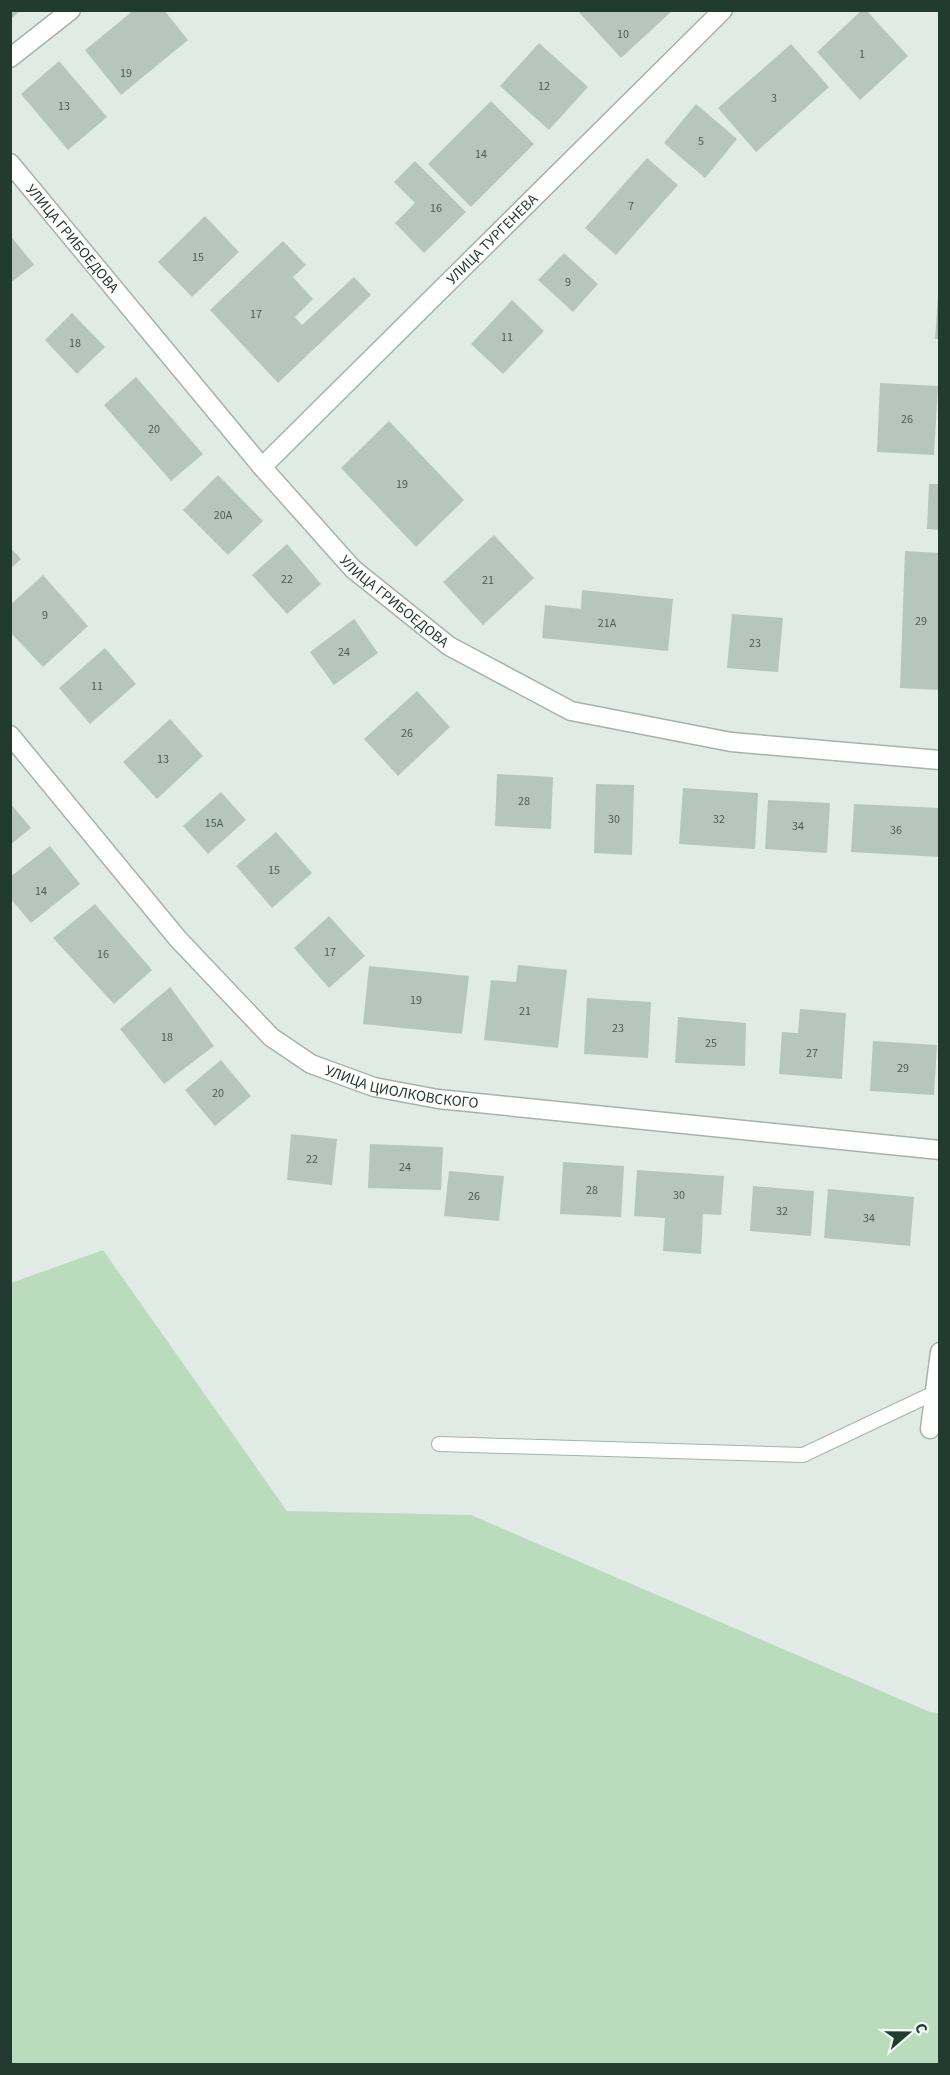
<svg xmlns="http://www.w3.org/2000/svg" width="950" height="2075" viewBox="0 0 950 2075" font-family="'Source Sans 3',sans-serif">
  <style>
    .green { fill: #badcbd }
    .building { fill: #b6c6bd }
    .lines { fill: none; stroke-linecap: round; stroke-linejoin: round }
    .lane-casing { stroke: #a4b3ab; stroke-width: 16 }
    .street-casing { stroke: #a4b3ab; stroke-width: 21 }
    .lane { stroke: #fff; stroke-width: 14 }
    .street { stroke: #fff; stroke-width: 18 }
    .labels { text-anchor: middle; stroke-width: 5; stroke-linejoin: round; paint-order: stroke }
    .number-label { font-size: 12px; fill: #475e53 }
    .street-label { font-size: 15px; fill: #223b30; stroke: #f1f8f3 }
  </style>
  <rect width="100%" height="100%" fill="#e1ebe5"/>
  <path class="green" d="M103,1250L287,1511L471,1515L930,1712L939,1713V2064H11V1283Z"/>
  <path class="building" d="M10,10H21L10,20Z
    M134,10H164L188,40L121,95L85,50Z
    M577,10H673L621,58Z
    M862,10H866L908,56L860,100L817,52Z
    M539,43L588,87L549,130L500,86Z
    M791,44L829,87L756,152L718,108Z
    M59,61L107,117L68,150L21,94Z
    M491,101L534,144L471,207L428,164Z
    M696,104L737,139L705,178L664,143Z
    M647,158L678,185L616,255L585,228Z
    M415,161L466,212L424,253L395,223L415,203L394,182Z
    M205,216L239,252L192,297L158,262Z
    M10,235L34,265L10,283Z
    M283,241L306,265L293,277L313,299L295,317L302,325L354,277L371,295L278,383L210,310Z
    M564,253L598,284L573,312L538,280Z
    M938,296H940V339H935Z
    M512,300L544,331L503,374L471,344Z
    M72,313L105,347L77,374L45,340Z
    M136,377L203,454L171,481L104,405Z
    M880,383L938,386L934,455L877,452Z
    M389,421L464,500L416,547L341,468Z
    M218,475L263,521L228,555L183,510Z
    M929,484H940V530L927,529Z
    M494,535L534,578L483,625L443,582Z
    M287,544L321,584L287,614L252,575Z
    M10,547L21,559L10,569Z
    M905,551L940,553V690L900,688Z
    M43,575L88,626L43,667L10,632V605Z
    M582,590L673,599L668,651L542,638L545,605L581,609Z
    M732,614L783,618L778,672L727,668Z
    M354,619L378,653L334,685L310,652Z
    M105,648L136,684L90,724L59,688Z
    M417,691L450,727L398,776L364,739Z
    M170,719L203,756L157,799L123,762Z
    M497,774L553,777L551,829L495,826Z
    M596,784L634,785L632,855L594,853Z
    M683,788L758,793L755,849L679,844Z
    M221,792L246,820L208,854L183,826Z
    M768,800L830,803L827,853L765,849Z
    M10,803L31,828L10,845Z
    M854,804L940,808V857L851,852Z
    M276,832L312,873L272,908L236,866Z
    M50,846L80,884L31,923L10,898V877Z
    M95,904L152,970L114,1004L53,938Z
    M329,916L365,956L329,988L294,948Z
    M518,965L567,970L558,1048L484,1040L491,980L516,982Z
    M369,966L469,976L462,1034L363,1024Z
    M170,987L214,1046L164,1084L120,1029Z
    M587,998L651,1002L648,1058L584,1054Z
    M800,1009L846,1013L842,1079L779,1074L782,1032L798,1033Z
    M678,1017L746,1023L745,1066L675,1063Z
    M873,1041L937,1045L934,1095L870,1091Z
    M221,1060L251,1096L215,1126L185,1090Z
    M291,1134L337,1139L332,1185L287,1180Z
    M370,1144L443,1147L441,1190L368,1188Z
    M563,1162L624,1166L621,1217L560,1214Z
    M637,1170L724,1176L721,1215L703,1214L701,1254L663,1251L665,1218L634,1216Z
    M449,1171L504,1176L499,1221L444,1216Z
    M753,1186L814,1191L811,1236L750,1231Z
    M828,1189L914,1197L910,1246L824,1238Z"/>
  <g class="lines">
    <g class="lane-casing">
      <path id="lane" d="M439,1444L803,1455L934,1393"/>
    </g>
    <g class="street-casing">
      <g id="street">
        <path d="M10,58L71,10"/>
        <path id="s1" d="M10,163L262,467L353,569L449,646L571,711L731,742L940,760"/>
        <path id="s2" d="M262,467L723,10"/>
        <path id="s3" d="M10,735L178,939L271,1037L311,1064L374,1087L438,1099L940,1150"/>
        <path d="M930,1429L940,1352"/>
      </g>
    </g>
    <use href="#lane" class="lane"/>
    <use href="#street" class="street"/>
  </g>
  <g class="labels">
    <g class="number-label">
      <text x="623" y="38">10</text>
      <text x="862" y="58">1</text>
      <text x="126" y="77">19</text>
      <text x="544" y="90">12</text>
      <text x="774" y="102">3</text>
      <text x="64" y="110">13</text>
      <text x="701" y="145">5</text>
      <text x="481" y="158">14</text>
      <text x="631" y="210">7</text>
      <text x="436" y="212">16</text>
      <text x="198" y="261">15</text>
      <text x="568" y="286">9</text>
      <text x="256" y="318">17</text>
      <text x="507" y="341">11</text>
      <text x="75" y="347">18</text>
      <text x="907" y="423">26</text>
      <text x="154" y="433">20</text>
      <text x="402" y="488">19</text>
      <text x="223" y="519">20А</text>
      <text x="287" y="583">22</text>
      <text x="488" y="584">21</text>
      <text x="45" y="619">9</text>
      <text x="921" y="625">29</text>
      <text x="607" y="627">21А</text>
      <text x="755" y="647">23</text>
      <text x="344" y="656">24</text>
      <text x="97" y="690">11</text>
      <text x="407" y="737">26</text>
      <text x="163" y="763">13</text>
      <text x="524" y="805">28</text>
      <text x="614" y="823">30</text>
      <text x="719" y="823">32</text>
      <text x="214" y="827">15А</text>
      <text x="798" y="830">34</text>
      <text x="896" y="834">36</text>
      <text x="274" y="874">15</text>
      <text x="41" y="895">14</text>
      <text x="330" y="956">17</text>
      <text x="103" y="958">16</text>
      <text x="416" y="1004">19</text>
      <text x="525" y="1015">21</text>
      <text x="618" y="1032">23</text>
      <text x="167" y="1041">18</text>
      <text x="711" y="1047">25</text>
      <text x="812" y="1057">27</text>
      <text x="903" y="1072">29</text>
      <text x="218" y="1097">20</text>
      <text x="312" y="1163">22</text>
      <text x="405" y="1171">24</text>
      <text x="592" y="1194">28</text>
      <text x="679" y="1199">30</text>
      <text x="474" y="1200">26</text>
      <text x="782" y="1215">32</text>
      <text x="869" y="1222">34</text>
    </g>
    <g class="street-label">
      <text dy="5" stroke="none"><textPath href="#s1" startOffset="98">УЛИЦА ГРИБОЕДОВА</textPath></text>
      <text dy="5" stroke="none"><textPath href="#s2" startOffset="324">УЛИЦА ТУРГЕНЕВА</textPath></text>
      <text dy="5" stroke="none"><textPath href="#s1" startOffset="584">УЛИЦА ГРИБОЕДОВА</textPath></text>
      <text dy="5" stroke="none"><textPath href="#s3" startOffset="542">УЛИЦА ЦИОЛКОВСКОГО</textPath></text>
    </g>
  </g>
  <rect width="950" height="2075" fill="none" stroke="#223b30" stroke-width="24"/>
  <g transform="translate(908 2033) rotate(70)" stroke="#f1f8f3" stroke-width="4.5" paint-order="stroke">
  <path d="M0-4.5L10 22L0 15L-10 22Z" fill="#223b30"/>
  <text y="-9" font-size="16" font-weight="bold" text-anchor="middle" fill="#223b30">С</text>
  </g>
</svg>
